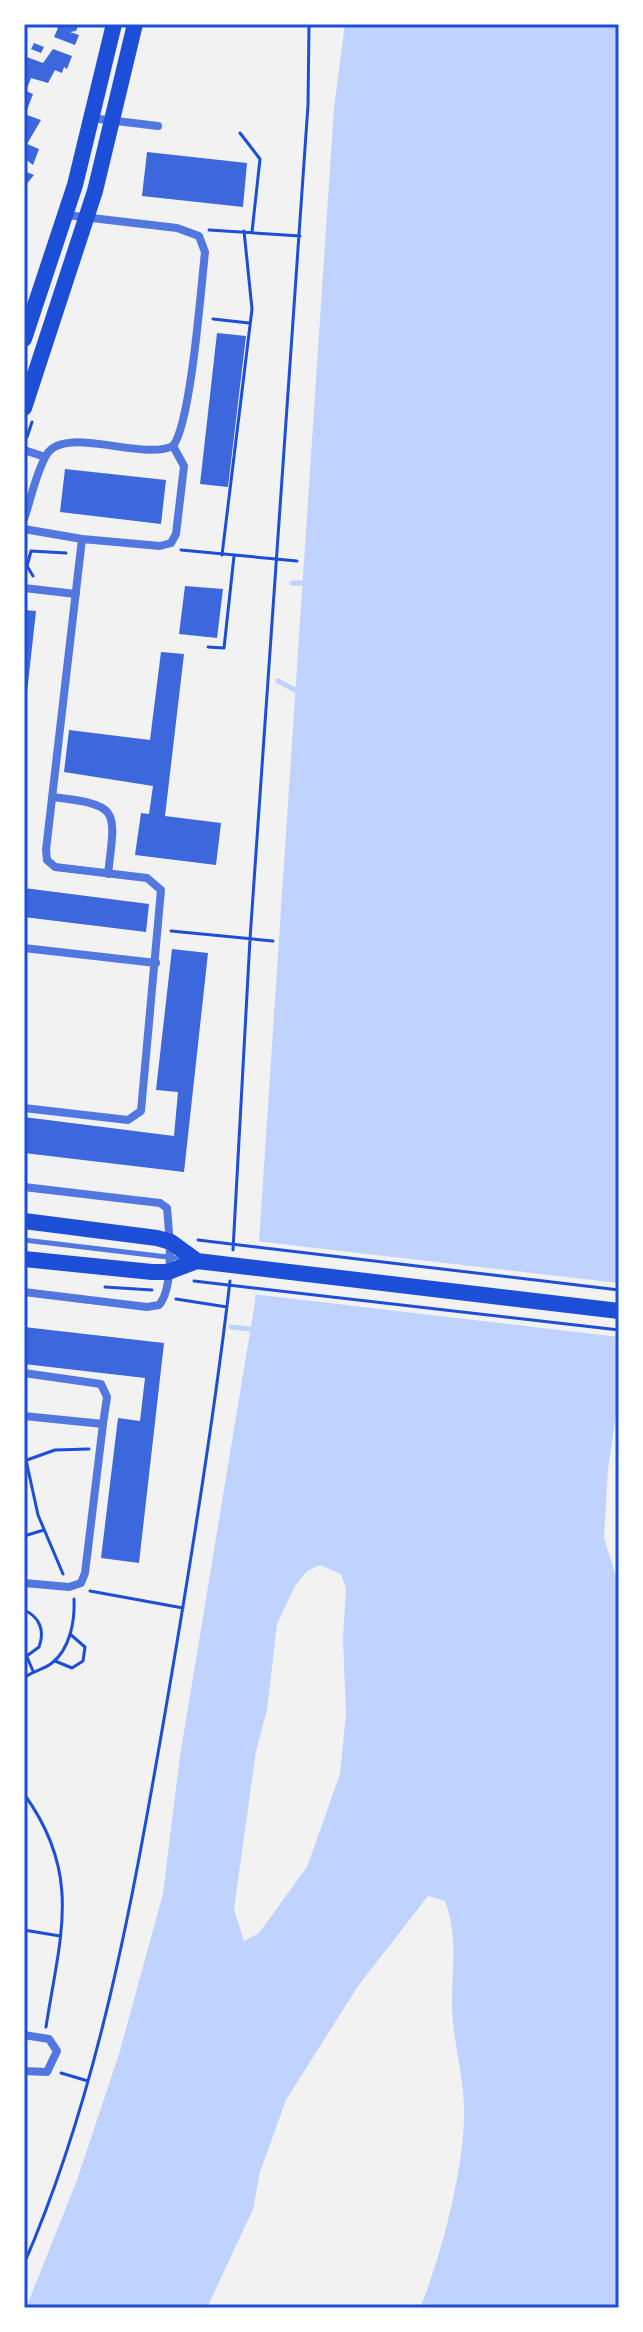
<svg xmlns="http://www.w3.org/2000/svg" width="643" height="2332" viewBox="0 0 643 2332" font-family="Manrope,sans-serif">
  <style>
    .water { fill: #bfd3fe; fill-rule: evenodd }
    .pier { fill: #f2f2f2 }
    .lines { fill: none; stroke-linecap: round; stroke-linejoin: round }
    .stream { stroke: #bfd3fe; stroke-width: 5 }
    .building { fill: #3d67dc }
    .path { stroke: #1d4ed8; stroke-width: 3 }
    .service { stroke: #5277de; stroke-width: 5 }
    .minor { stroke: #5277de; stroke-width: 8 }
    .primary { stroke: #1d4ed8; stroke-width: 16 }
    .neatline { fill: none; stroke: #1d4ed8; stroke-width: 3 }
  </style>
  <rect width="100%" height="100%" fill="#f2f2f2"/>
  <path class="water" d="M345,24H619V1395L608,1469L604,1538L619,1586V2308H420C441,2258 466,2162 464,2107C463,2072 452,2038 452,2003C452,1967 458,1936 445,1901L428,1896L358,1986L286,2100L260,2172L253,2209L207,2308H26L77,2180L119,2054L163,1894L180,1756L255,1302L334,108ZM320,1565L341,1574L346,1588L343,1639L346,1715L340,1774L307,1867L259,1933L244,1941L234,1909L256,1751L267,1710L277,1624L295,1586L307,1571Z"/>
  <path class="pier" d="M255,1241L619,1283V1337L251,1294Z"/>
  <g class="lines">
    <path class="stream" d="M292,583H302
      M278,681L295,690
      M231,1327L250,1329"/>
  </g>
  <path class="building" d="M49,24H79L76,31L70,32L79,35L75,45L54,37L58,28Z
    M34,43L44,47L41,53L31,49Z
    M53,49L72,56L67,69L64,67L62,73L55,70L48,83L31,78L26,91L33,94L24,118V56L43,63Z
    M27,115L41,120L27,144L39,149L33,165L24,158Z
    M147,152L247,163L243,207L142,196Z
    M24,171L34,175L24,187Z
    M217,333L246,336L228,487L200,484Z
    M65,469L166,480L161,524L60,512Z
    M185,586L223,589L217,638L179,634Z
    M24,610L36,611L26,702H24Z
    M161,652L184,654L165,816L221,823L216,865L135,855L141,813L149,814L153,786L64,772L69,730L150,740Z
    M24,888L149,904L146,932L24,917Z
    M172,949L208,953L184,1172L24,1153V1117L174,1136L178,1092L156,1090Z
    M24,1327L164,1343L139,1563L101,1558L118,1418L140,1421L145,1378L24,1364Z"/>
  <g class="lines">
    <path class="path" d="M240,133L260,159L252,232
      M209,230L300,236
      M213,319L249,323
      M27,437L32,422
      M181,550L297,561
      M222,555L252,309L244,231
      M33,576L27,566L31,551L66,553
      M208,647L224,648L234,556
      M171,931L273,941
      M198,1240L619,1290
      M233,1250L250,939L308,105L309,24
      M194,1281L619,1330
      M105,1287L152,1290
      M176,1299L227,1307
      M26,1460L38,1515L63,1574
      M24,1461L55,1450L89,1449
      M24,1536L44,1530
      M90,1591L183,1608
      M24,1610C40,1617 45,1631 39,1647L24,1658
      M27,1657L33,1671
      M55,1661L72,1668L83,1661L85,1647L70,1634
      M24,1678C32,1671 43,1670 52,1663C70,1649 75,1621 74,1599
      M24,1794C83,1875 60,1936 46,2027
      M24,1930L60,1936
      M61,2073L88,2081
      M24,2264C99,2091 132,1903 164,1719C189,1574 213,1427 230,1281"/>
    <path class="service" d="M24,1240L184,1259"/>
    <path class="minor" d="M91,118L158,126
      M24,450L45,457
      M24,519C31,499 36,472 47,454C65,425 143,461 173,446C191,423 201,288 205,252L199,236L177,228L66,215
      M24,529L82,539
      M24,588L76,594
      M52,797C120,805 116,808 108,874
      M24,948L156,963
      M24,1108L128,1120L141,1111L161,890L147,878L55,867L47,860L46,850L82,539L160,546L171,543L176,534L184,466L173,446
      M24,1187L160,1203L167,1208C169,1231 175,1287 159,1305L147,1307L24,1292
      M24,1373L101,1384L107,1397L103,1424
      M24,1416L103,1424L85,1573L81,1583L69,1587L24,1583
      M24,2035L49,2039L57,2051L47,2072L24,2071"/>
    <path class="primary" d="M24,339L75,185L114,24
      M24,408L95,191L135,24
      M24,1221L157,1238L171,1242L197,1261
      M24,1259L152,1272H168L197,1261L619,1311"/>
  </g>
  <rect width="643" height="2332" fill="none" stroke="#ffffff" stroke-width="52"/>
  <rect x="26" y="26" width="591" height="2280" class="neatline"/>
</svg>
